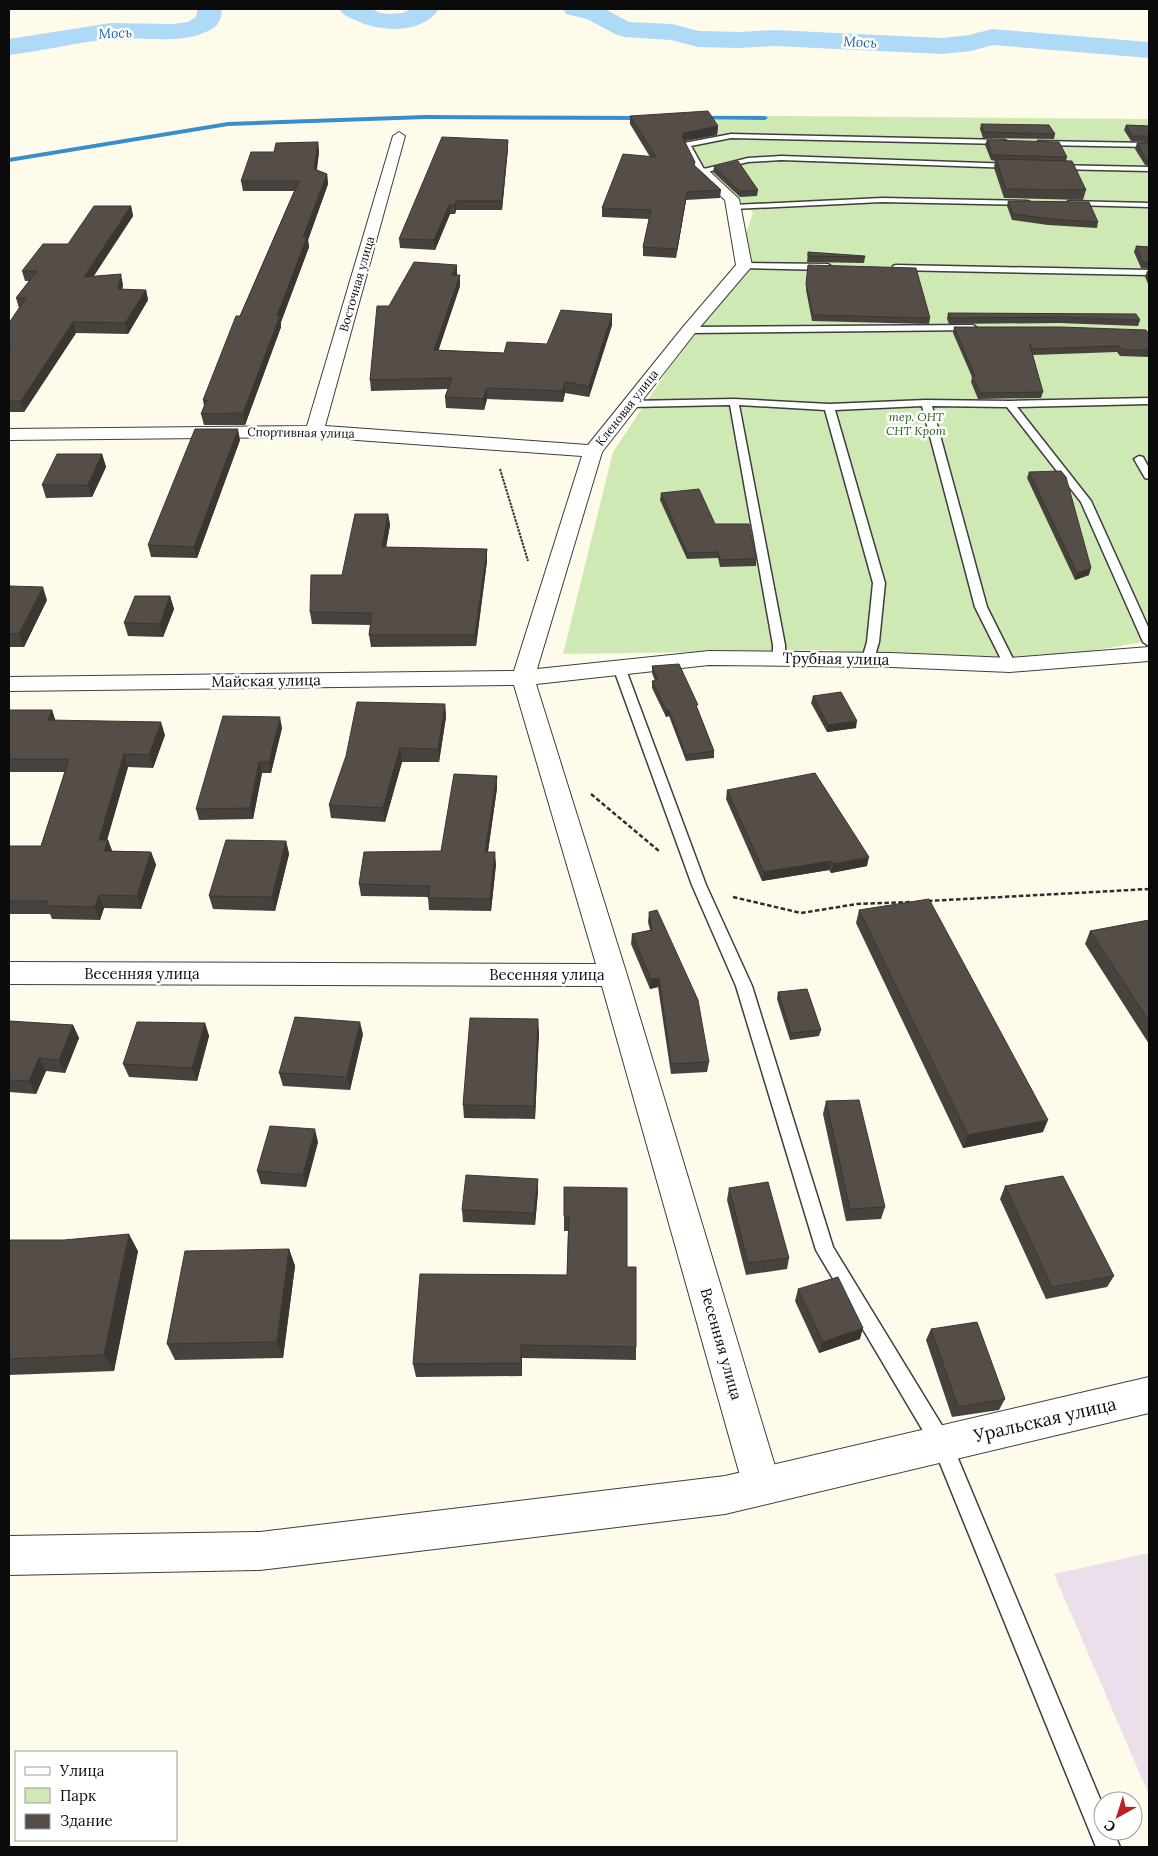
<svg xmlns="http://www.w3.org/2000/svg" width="1158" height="1856" viewBox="0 0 1158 1856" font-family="Lora,serif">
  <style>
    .industrial { fill: #eadfeb }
    .green { fill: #cfe9b4 }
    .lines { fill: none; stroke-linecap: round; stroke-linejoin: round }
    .stream { fill: #358ece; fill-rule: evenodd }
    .river { fill: #aedaf7; fill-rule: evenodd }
    .service-casing { stroke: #3e3e3e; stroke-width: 3 }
    .minor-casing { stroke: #3e3e3e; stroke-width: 2 }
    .tertiary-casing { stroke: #3e3e3e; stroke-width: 2 }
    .path-far1 { stroke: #2d2d2d; stroke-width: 2; stroke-dasharray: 2.5 1; stroke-linecap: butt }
    .path { stroke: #2d2d2d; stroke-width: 2.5; stroke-dasharray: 4.5 2.5; stroke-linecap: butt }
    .service { fill: #fff; fill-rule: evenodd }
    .minor { fill: #fff; fill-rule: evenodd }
    .tertiary { fill: #fff; fill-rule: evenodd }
    .wall { fill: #48423e }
    .shaded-wall { fill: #3b3632 }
    .building { fill: #544d48; stroke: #3b3632 }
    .labels { text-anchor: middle; stroke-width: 5; stroke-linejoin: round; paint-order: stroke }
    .far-street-label { font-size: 12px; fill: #0b0b0b; stroke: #fff }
    .far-park-label { font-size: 12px; font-style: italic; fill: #29631c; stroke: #fff }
    .far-water-label { font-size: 14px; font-style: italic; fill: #145f9e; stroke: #fff }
    .street-label { font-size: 15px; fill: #0b0b0b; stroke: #fff }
    .near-street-label { font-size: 18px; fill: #0b0b0b; stroke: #fff }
  </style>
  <rect width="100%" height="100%" fill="#fffbea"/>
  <path class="industrial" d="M1149,1553V1795L1054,1574Z"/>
  <path class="green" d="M675,115L1149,119V641L1010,665L829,650L563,654L613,452L665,374L728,287L753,213L703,168Z"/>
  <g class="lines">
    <path class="stream" d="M425,115L644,116L647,118L644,120L425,119L228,126L9,162V158L228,122Z
      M697,116H765L768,118L765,120L695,119Z"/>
    <path class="river" d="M198,9H222C221,21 218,27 206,32C176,45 143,36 111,39C77,42 43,51 9,55V39L111,23L173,24L188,22L196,17Z
      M339,9H371L381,13L390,14L402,13L412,9H439C421,35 380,32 355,20C348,17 343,15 339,9Z
      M563,9H605L629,22L672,24L699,31L740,32L774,30L942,38L969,35L992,29L1149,42V58L993,45L971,51L942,54L774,46L740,48L698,47L671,40L624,37L615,34L587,19L566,14Z"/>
    <g class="service-casing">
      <path id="service" d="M731,134L1005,140L1009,142L1005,144L731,138L691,146L704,169L748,158L781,156L1014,164L1018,166L1014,168L781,160L748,162L699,174L683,145L684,143Z
        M1038,141L1149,143V147L1041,145H1038Z
        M1051,165L1149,167V171L1054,169L1050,167Z
        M882,198L1028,201L1032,203L1028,205L882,202L733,209L729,207L733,205Z
        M1068,201L1149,203V207L1071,205H1068Z
        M744,263L828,264L832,267L828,270L741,268L740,266Z
        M896,265L1149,270V275L893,270V266Z
        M973,325L977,328L976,330L689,333L685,330L689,327Z
        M1149,398V404L1017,407L1091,501L1149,629V646L1143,642L1081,502L1007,407L932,406L987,607L1016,665L1010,669L1004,665L975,607L922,406L835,410L885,583L879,642L874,659L868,663L862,659L867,642L873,583L825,410L739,405L785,645V659L779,663L773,659V645L730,405L631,407L626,404L631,401L734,399L829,404L926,400L1010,401Z
        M1139,456L1143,457L1149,468V479L1145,478L1134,459Z
        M619,663L625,667L706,885L752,986L833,1247L949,1437L1103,1806V1831H1113L1120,1847H1096L935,1451L816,1250L736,986L692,885L613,667Z"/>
    </g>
    <g class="minor-casing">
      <path id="minor" d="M399,132L405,136L325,426L588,445L683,327L736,265L725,200L695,172L702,168L707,169L739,199L752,266L695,333L602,452L537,669L709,651L891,653L1010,658L1149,647V661L1010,672L891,667L709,665L536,684L627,975L781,1486L775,1499L762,1505L749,1499L743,1486L602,986L9,984V962L596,964L514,685L9,691V677L514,671L582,456L315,437L9,440V429L307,426L393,136Z"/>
    </g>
    <g class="tertiary-casing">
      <path id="tertiary" d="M1149,1377V1413L725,1514L260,1570L9,1575V1536L260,1532L725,1476Z"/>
    </g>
    <path class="path-far1" d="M500,469L528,561"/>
    <path class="path" d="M591,794L659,851
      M733,897L801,913L857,904L911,902
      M928,901L1149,889"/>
    <use href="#service" class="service"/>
    <use href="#minor" class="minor"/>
    <use href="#tertiary" class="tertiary"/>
  </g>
  <path class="wall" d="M630,116L718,126L717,135L684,141L695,166L721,190L720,198L686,200L676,258L643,256V247L649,219L602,217V208L650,157L630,124Z
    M981,124L1055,134L1054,139L983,138L980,129Z
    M1126,125L1149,126V142L1131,141L1124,130Z
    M508,140V148L502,210H456L455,214H450L435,250L400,248L399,239Z
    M987,140L1067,157L1066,161L1086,190L1083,200L1004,198L994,168L995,161L991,160L985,145Z
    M318,142L319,152L317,170L327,174L328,184L308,240L309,247L281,322V327L245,425H204L201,414L204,406L203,400L240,316L294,191H243L241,181L274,152Z
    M1137,143H1149V166L1145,165L1135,149Z
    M714,167L758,190L757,196L740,197L713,172Z
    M1008,201L1098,222L1097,228L1048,225L1012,220L1007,206Z
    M131,206L133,216L94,276L123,285L122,289L146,290L148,300L128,334L76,333L24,412H9V323L19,308L16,298L29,281H25L22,271L68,244Z
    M1136,246L1149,247V269L1141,268L1134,252Z
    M808,252L865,257L864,263L807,262Z
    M808,265L930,318L929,324L812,321L806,290Z
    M1147,271H1149V286L1145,277Z
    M457,275L460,286L438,350L504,353L547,344L612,325L589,397L565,393L563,402L487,399L484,410L446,408L445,397L448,389L371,391L370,380L389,306Z
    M948,313L1140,320L1138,326L1059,323L949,324L947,319Z
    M954,327L1149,335V357L1120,356L1117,352L1033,355L1043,392L1041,398L978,399L971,382L972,377L953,333Z
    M240,440L197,558L151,557L148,545Z
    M102,454L106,467L92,497L46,498L42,485Z
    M1029,472L1089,575L1075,580L1027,478Z
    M661,493L715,524L756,559V566L720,567L718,558L687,559L660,500Z
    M388,514L390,525L386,547L487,549V561L476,646L371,647L369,635L371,625L312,624L310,612L342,575Z
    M9,586L47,600L24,647H9Z
    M170,596L174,609L163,637L128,636L124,623Z
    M652,666L698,710L714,751V758L686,761L669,716L666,717L652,688V681H655L652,673Z
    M813,696L856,728L827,732L811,703Z
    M445,704L446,717L439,762H402L385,822L331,818L329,805Z
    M9,710H52L55,720L165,735L153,768L128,767L107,840H108L112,851L151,852L156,865L141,909L104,908L100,920L52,919L50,914H9V846H41L65,772H9Z
    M282,728L271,773H262L253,819L199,820L196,809Z
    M497,776V788L488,852L496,864L491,911L429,910L428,897L361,896L359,884L441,851Z
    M727,790L867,866L831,873L829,870L762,881L726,799Z
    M286,841L289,854L275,911L213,909L209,896Z
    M859,910L1043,1132L963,1148L856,923Z
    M649,912L709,1062L707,1072L671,1074L658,987L650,989L631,944L632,934L650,930L648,922Z
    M1149,920V1044L1085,944L1090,931Z
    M778,992L821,1030L819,1036L790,1040L777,999Z
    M9,1021L73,1025L79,1038L65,1073L46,1071L36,1094L9,1092Z
    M205,1023L209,1036L197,1081L129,1077L123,1064Z
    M539,1032L535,1119L464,1118L463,1105Z
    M363,1034L350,1090L283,1086L279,1073Z
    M826,1101L885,1207L881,1219L846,1221L823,1114Z
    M318,1142L306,1187L261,1184L257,1171Z
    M1005,1186L1114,1276L1107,1287L1046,1299L1000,1199Z
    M564,1187L627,1267L636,1347V1360L522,1358V1376L416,1377L413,1364L567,1275L568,1231H564Z
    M729,1188L789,1258L787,1269L746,1275L727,1200Z
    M538,1191L535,1225L463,1222L462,1210Z
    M9,1240H64L138,1251L114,1371L9,1375Z
    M289,1249L295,1266L283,1358L175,1360L167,1344Z
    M798,1289L860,1339L819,1353L795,1301Z
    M931,1329L1005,1399L999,1410L952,1417L926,1340Z"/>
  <path class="shaded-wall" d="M718,126L717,135L684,141L682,136L684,133Z
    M508,140V148L502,210V201Z
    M318,142L319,152L315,179L314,169Z
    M327,174L328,184L308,240L309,247L281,322V327L245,425L243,413L303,237Z
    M687,192L686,200L676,258L677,249Z
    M456,201V210L455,214V205Z
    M449,205L450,214L435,250L434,240Z
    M131,206L133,216L86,287L84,277Z
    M457,265V275L452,285V275Z
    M121,274L123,285L120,299L118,289Z
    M460,275V286L435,361L434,350Z
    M146,290L148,300L128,334L125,323Z
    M612,314V325L589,397V386Z
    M73,322L76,333L24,412L21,401Z
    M565,382V393L563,402V391Z
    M487,388V399L484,410L483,399Z
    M238,429L240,440L197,558L194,547Z
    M102,454L106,467L92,497L88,485Z
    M388,514L390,525L384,559L382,547Z
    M487,549V561L476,646L475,635Z
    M1091,568L1089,575L1075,580L1077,573Z
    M43,587L47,600L24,647L19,634Z
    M170,596L174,609L163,637L160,624Z
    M445,704L446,717L439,762L438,749Z
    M52,710L56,722L48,720Z
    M666,710H669V716L666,717Z
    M280,717L282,728L271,773L269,762Z
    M857,721L856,728L827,732L828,725Z
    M161,722L165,735L153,768L149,755Z
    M400,748L402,762L385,822L383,808Z
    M124,754L128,767L105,847L108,840L113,853L109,864L99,840Z
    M259,762L262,773L253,819L250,808Z
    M497,776V788L486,864L485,852Z
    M286,841L289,854L275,911L272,897Z
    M151,852L156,865L141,909L137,896Z
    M495,852L496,864L491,911L490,899Z
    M869,857L867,866L831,873L833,864Z
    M831,861L829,870L762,881L764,872Z
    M99,895L104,908L100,920L95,907Z
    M659,978L658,987L650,989L651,979Z
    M538,1019L539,1032L535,1119L534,1106Z
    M360,1022L363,1034L350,1090L347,1077Z
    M205,1023L209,1036L197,1081L192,1068Z
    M73,1025L79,1038L65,1073L59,1060Z
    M39,1058L46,1071L36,1094L29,1081Z
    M1048,1120L1043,1132L963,1148L968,1135Z
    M315,1129L318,1142L306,1187L303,1175Z
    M538,1179V1191L535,1225L534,1213Z
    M129,1234L138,1251L114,1371L104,1355Z
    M289,1249L295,1266L283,1358L277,1342Z
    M863,1328L860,1339L819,1353L823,1342Z
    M521,1345L522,1358V1376L521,1363Z"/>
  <path class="building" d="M708,111L718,126L684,133L682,136L695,162L694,165L721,190L687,192L677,249L643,247L651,210L602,208L623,154L656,157L630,116Z
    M981,124L1049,125L1055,134L984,132Z
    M1126,125L1149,126V136H1132Z
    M442,137L508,140L502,201H456L455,205H449L434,240L399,239Z
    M987,140L1059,142L1067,157L992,155Z
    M318,142L314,169L327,174L303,237H307L277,316H280L243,413L201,414L207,400H203L236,316H240L299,181H241L251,152H274L276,143Z
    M1137,143H1149V160H1146Z
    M996,159L1072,161L1086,190L1006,189Z
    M738,161L758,190L740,192L714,167Z
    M1008,201L1089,202L1098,222L1050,219L1013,214Z
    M94,206H131L84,277L121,274L118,289L146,290L125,323L73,322L21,401H9V350L11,347H9V323L26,298H16L37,271H22L43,244H68Z
    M1136,246L1149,247V263L1143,262Z
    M808,252L865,256V257L808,256Z
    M414,262L457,265L452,275H460L434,350L504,353L507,342L547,344L561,310L612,314L589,386L565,382L563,391L487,388L483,399L445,397L452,378L370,380L377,306H389Z
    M808,265L916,268L930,318L813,315L806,284Z
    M948,313L1136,314L1140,320L1061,317L950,318Z
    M954,327H1061L1146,330L1149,335V350H1122L1119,346L1033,349L1029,343L1043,392L980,393L972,376H975Z
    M195,429H238L194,547L148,545Z
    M57,454H102L88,485H42Z
    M1061,471L1066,477L1091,568L1077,573L1029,472Z
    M699,489L715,524H749L756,559L720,560L718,552L687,553L661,493Z
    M355,514H388L382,547L487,549L475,635H369L372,613L310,612L311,575H342Z
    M9,586L43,587L19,634H9Z
    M135,596H170L160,624L124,623Z
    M679,664L698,705H696L714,751L686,755L669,710H666L652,681L658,680L652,666Z
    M841,692L857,721L828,725L813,696Z
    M357,702L445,704L438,749L400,748L383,808L329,805L346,756Z
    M9,710H52L48,720L161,722L149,755L124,754L99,840H108L104,851L151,852L137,896L99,895L95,907L46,906L48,901H9V846H41L69,759H9Z
    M223,716L280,717L269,762H259L250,808L196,809Z
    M815,773L869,857L833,864L831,861L764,872L727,790Z
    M454,774L497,776L485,852H495L490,899L428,898L430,886L359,884L364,852L441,851Z
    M226,840L286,841L272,897L209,896Z
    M929,899L1048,1120L968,1135L859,910Z
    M657,910L698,1000L709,1062L671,1064L659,978L651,979L632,934L652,930L649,912Z
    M1149,920V1021L1090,931Z
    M807,989L821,1030L791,1033L778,992Z
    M295,1017L360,1022L347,1077L279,1073Z
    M470,1018L538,1019L534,1106L463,1105Z
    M9,1021L73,1025L59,1060L39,1058L29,1081L9,1080Z
    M137,1022L205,1023L192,1068L123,1064Z
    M859,1100L885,1207L850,1209L826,1101Z
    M270,1126L315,1129L303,1175L257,1171Z
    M466,1175L538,1179L534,1213L462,1210Z
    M1063,1176L1114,1276L1052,1287L1005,1186Z
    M768,1182L789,1258L748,1263L729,1188Z
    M564,1187L627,1188V1267H636V1347L521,1345V1363L413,1364L420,1274L567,1275L569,1216H564Z
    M129,1234L104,1355L9,1359V1240H64Z
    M289,1249L277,1342L167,1344L185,1251Z
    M838,1277L863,1328L823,1342L798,1289Z
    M977,1322L1005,1399L958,1407L931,1329Z"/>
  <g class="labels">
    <g class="far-street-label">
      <text transform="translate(357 284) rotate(-74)" y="4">Восточная улица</text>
      <text transform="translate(627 408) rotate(-52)" y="4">Кленовая улица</text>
      <text transform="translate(301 433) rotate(1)" y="4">Спортивная улица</text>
    </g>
    <g class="far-park-label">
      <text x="916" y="421">тер. ОНТ<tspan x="916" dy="14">СНТ Крот</tspan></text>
    </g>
    <g class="far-water-label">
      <text transform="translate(115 33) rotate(-3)" y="5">Мось</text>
      <text transform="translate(860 42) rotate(3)" y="5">Мось</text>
    </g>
    <g class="street-label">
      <text transform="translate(836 659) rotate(1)" y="5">Трубная улица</text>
      <text transform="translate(266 681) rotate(-1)" y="5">Майская улица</text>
      <text x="142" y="979">Весенняя улица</text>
      <text x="547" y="980">Весенняя улица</text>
      <text transform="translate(721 1344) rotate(74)" y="5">Весенняя улица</text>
    </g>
    <g class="near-street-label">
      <text transform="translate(1045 1420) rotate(-13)" y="6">Уральская улица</text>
    </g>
  </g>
  <rect width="1158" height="1856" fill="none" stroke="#0b0b0b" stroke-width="20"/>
  <rect x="15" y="1751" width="162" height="90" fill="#ffffff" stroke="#9d9d9d"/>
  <rect x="25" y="1767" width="25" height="8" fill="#ffffff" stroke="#9d9d9d"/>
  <text x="60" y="1776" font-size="15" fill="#0b0b0b">Улица</text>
  <rect x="25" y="1788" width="25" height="15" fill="#cfe9b4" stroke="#9d9d9d"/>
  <text x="60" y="1801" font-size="15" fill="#0b0b0b">Парк</text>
  <rect x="25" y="1814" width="25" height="15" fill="#544d48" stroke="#9d9d9d"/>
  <text x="60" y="1826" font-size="15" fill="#0b0b0b">Здание</text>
  <g transform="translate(1118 1816) rotate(219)"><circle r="24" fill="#ffffff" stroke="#9d9d9d"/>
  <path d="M0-4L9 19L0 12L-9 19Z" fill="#bc2327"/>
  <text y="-8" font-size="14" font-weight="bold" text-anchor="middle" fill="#0b0b0b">С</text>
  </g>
</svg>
